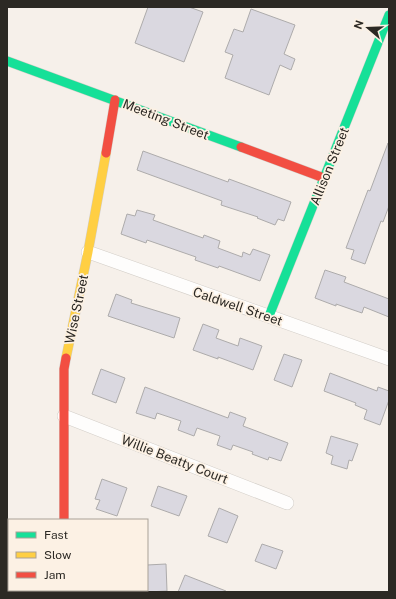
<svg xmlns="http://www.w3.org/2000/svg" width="396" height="599" viewBox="0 0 396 599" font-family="'Public Sans',sans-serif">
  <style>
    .building { fill: #dad8e0; stroke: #adabab }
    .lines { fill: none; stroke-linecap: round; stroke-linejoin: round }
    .street-casing { stroke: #d3cec8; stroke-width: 14 }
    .fast-casing { stroke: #d3cec8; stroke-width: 10 }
    .slow-casing { stroke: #d3cec8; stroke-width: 10 }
    .jam-casing { stroke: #d3cec8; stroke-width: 10 }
    .street { stroke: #fefdfc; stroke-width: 13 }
    .fast { stroke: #16e098; stroke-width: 9 }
    .slow { stroke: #ffcf43; stroke-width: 9 }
    .jam { stroke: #f24e42; stroke-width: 9 }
    .labels { text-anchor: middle; stroke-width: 3.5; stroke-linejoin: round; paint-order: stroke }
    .street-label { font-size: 13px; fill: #2c2924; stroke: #fcf1e4 }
  </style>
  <rect width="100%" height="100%" fill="#f6f0ea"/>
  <path class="building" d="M148,7H189L203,12L184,62L135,43Z
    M251,9L295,25L284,54L295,59L291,70L280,65L269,95L225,78L233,55L225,52L234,29L243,32Z
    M388,143L389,206L383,222L381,221L365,264L351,259L354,250L346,248L368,190L370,191Z
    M143,151L228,182L229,179L291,202L284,221L278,219L275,225L257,218L258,217L221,205L222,201L137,170Z
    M137,210L155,215L153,220L203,238L204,235L220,241L218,248L242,257L243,252L250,255L253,249L270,255L260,281L219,266L218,268L195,260L196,257L147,240L146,243L121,234L127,214L135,216Z
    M325,270L346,277L344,282L389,299V317L364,307L362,313L336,304V306L315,298Z
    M116,294L132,300L131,303L180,318L174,338L108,316Z
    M203,324L219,330L216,338L238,346L240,338L262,346L253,370L218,357V359L193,350Z
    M284,354L302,360L292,387L274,380Z
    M101,369L125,378L116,403L92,394Z
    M330,373L377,391L378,387L389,391V400L380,425L364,419L367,410L355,405L356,403L324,391Z
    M145,387L228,418L230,412L246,418L243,426L288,443L281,461L269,457L268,460L252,454L253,452L233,445L231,450L217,445L220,436L197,428L194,436L178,430L181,421L157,413L155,419L136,413Z
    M331,436L358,444L352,461L349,460L347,469L331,464L333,456L326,453Z
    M102,479L127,488L117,516L96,509L100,500L95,499Z
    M158,486L187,496L179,516L151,506Z
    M219,508L238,516L227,543L208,536Z
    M262,544L283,551L276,569L255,561Z
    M166,564L167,591L147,592V565Z
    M185,575L226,591V592H178Z"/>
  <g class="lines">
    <g class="street-casing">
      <path id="street" d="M88,252L389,359
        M64,416L287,503
        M63,592V590"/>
    </g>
    <g class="fast-casing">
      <path id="fast" d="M7,61L241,147
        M269,316L389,15"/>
    </g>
    <g class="slow-casing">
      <path id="slow" d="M66,358L88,252L106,153"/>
    </g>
    <g class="jam-casing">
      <path id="jam" d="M241,147L324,178
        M106,153L115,100
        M64,520V369L66,358"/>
    </g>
    <use href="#street" class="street"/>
    <use href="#fast" class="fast"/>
    <use href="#slow" class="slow"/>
    <use href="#jam" class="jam"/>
  </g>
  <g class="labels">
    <g class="street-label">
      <text transform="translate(166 119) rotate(21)" y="5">Meeting Street</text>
      <text transform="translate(329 166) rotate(-68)" y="5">Allison Street</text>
      <text transform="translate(238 306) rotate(19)" y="5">Caldwell Street</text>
      <text transform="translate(76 309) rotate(-78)" y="5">Wise Street</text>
      <text transform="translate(175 459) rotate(21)" y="5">Willie Beatty Court</text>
    </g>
  </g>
  <rect width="396" height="599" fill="none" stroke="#2c2924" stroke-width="16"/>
  <rect x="8" y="519" width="140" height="72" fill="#fcf1e4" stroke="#a9a197"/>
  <rect x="16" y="532" width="20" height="6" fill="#16e098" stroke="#a9a197"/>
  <text x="44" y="539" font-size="12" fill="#2c2924">Fast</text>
  <rect x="16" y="552" width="20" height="6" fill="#ffcf43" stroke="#a9a197"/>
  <text x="44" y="559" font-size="12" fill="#2c2924">Slow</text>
  <rect x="16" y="572" width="20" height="6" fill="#f24e42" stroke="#a9a197"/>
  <text x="44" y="579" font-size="12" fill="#2c2924">Jam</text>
  <g transform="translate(368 28) rotate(289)" stroke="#fcf1e4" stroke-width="3" paint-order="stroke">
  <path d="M0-3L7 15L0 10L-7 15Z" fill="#2c2924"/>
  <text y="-6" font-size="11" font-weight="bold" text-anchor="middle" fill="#2c2924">N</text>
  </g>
</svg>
